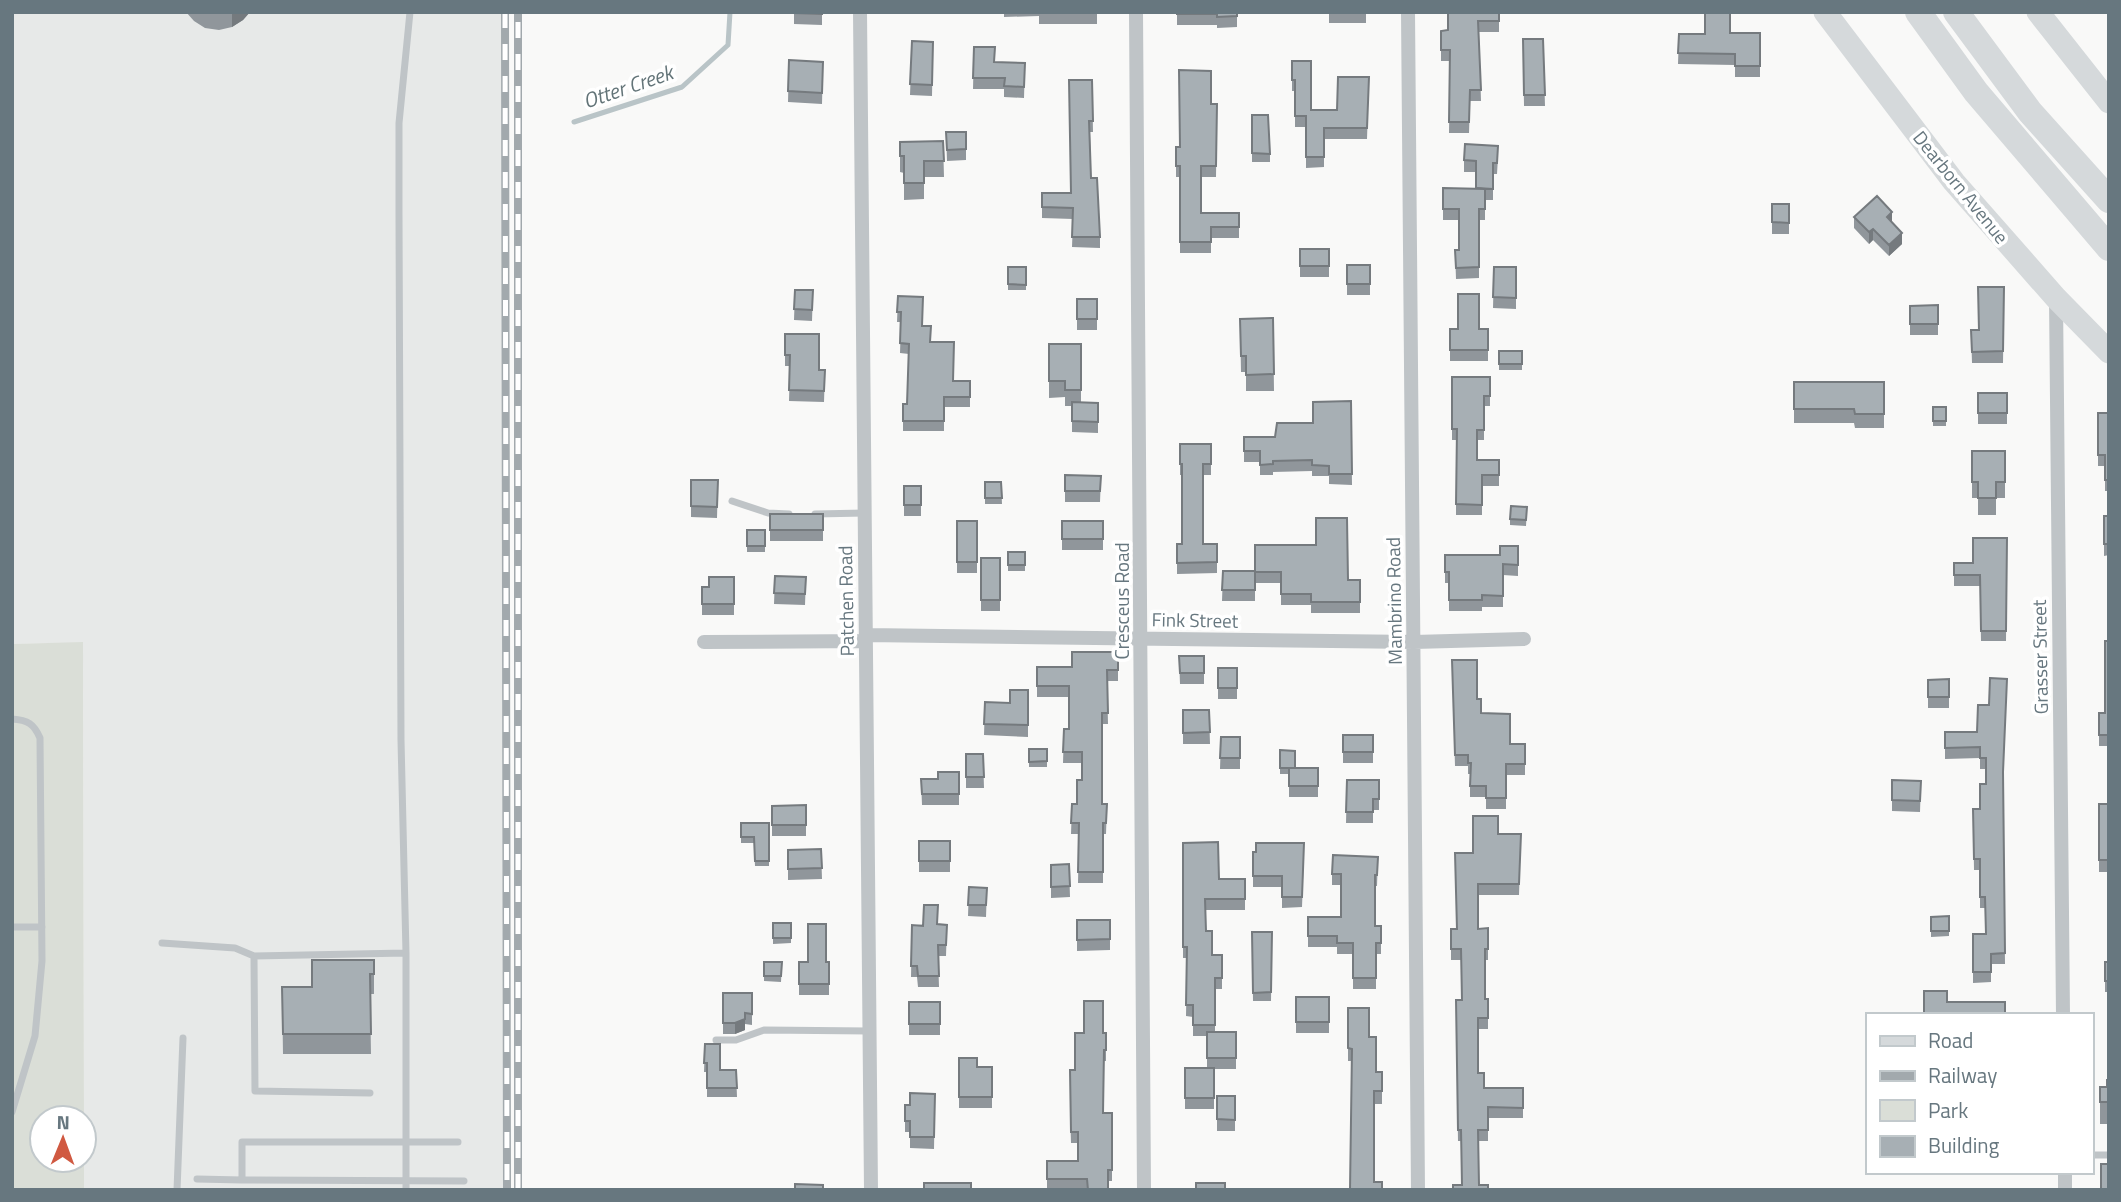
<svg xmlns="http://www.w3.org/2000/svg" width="2121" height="1202" viewBox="0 0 2121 1202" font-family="'Titillium Web',sans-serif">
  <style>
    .built { fill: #e7e9e8 }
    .green { fill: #daded7 }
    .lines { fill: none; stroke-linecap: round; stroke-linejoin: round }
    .stream { stroke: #b9c4c7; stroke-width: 5 }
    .service { stroke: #bfc4c7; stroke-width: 7 }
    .minor { stroke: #bfc4c7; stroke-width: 14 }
    .primary { stroke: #d5d9db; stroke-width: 23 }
    .motorway { stroke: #d5d9db; stroke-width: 26 }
    .rail-casing { stroke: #a2a9ad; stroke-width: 8 }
    .rail { stroke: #fff; stroke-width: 5; stroke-dasharray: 16; stroke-linecap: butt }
    .wall { fill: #90969b }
    .shaded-wall { fill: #757a7e }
    .building { fill: #a7afb4; stroke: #757a7e; stroke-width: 2 }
    .labels { text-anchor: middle; stroke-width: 7; stroke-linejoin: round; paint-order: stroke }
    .street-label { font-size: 19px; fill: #67777f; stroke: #fff }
    .water-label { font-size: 21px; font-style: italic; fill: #637478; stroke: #fff }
  </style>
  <rect width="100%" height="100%" fill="#f9f9f8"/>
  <path class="built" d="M12,12H507V1190H84L83,643L12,644Z"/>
  <path class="green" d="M83,642L84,1118H42V1160H84V1190H12V644Z"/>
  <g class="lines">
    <path class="stream" d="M574,122L682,87L728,45L730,12"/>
    <path class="service" d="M732,501L768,513L789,514
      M815,514L865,513
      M12,719C28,720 34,724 40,738L42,961L35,1036L12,1112
      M12,927H42
      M162,943L235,948L254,956
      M716,1040H736L764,1030L869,1031
      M370,1093L255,1091L254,956L406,953
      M2091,1155H2109
      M197,1179L242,1180V1142H458
      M242,1180L464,1181
      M177,1190L183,1038
      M406,1190V953L401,740L399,215V123L410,12"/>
    <path class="minor" d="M860,12L871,1190
      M1136,12L1144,1190
      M1408,12L1418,1190
      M2056,298L2063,1015
      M866,635L1414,642L1524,639
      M704,642L866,641
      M2065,1172V1190"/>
    <path class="primary" d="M1825,12L1954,182L2056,298L2109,352
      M2038,12L2109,102"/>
    <path class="motorway" d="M1918,12L1976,92L2109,248
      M1956,12L2030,112L2109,200"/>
    <g class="rail-casing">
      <path id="rail" d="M505,12L507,1190
        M518,1190V12"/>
    </g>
    <use href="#rail" class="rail"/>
  </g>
  <path class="wall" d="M186,12H250L243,20L232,27L219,30L205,28L194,21Z
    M794,12H822V25L794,24Z
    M1004,12H1097V24H1039V16L1004,17Z
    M1177,12H1237V27L1217,28V25H1177Z
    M1290,12H1310V14H1290Z
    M1329,12H1366V23H1329Z
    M1499,12V32H1479L1481,101H1470L1469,133H1449L1450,61H1441V31L1448,30Z
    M1760,33V77H1735V65L1678,64L1679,34Z
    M1523,39H1543L1545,106H1524Z
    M912,41L933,42L932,96L910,95Z
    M974,47L995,62L1025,63L1024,98L1004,97V89H973Z
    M789,60L823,62L822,104L788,102Z
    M1292,61L1311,110H1337L1369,77L1367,139H1324V167L1306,168V127H1295V91H1292Z
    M1092,80L1093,132H1090L1091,178L1100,237V248L1072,247L1073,219L1042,218V193H1071Z
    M1211,104H1217L1216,177H1201V213H1239V238H1211V253H1180V177H1176V147H1180Z
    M1252,115L1270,154V162H1252Z
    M946,132H966V160L947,161Z
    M943,141L944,177H924V199L904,200V173L900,172V142Z
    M1498,157L1497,174H1493V200H1485V220H1479V278L1456,279L1455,250H1459V220H1443V188L1476,189V172H1464V160Z
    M1772,204H1789V234H1772Z
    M1854,217L1902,244L1889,256L1873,240L1869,244L1854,228Z
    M1300,249H1329V277H1300Z
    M1347,265H1370V295H1347Z
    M1008,267H1026V290H1008Z
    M1494,267H1516V309L1493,308Z
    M2004,287L2003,363H1972L1971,330H1978Z
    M795,290H813L812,321L794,320Z
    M898,296L922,326L953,381H970V407H944V431H903V404H907L909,354L900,353L901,322H897Z
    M1077,299H1097V330H1077Z
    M1938,305V335H1910V306Z
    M1273,318L1274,391H1246V372H1241L1240,319Z
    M1450,329H1488V361H1450Z
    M785,334L819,370H825L824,402L789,401L790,366H785Z
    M1049,344H1081V402L1098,403V433L1072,432V406H1065V397L1049,398Z
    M1499,351H1522V370H1499Z
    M1452,377H1490V406H1484V440H1477V460H1499V486H1482V515H1456V440H1452Z
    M1794,382H1884V428H1855L1854,423H1794Z
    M1978,393H2007V424H1978Z
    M1351,401L1352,485L1329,484V476H1312V471L1273,472V475H1260V462H1244V437H1275L1313,423Z
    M1933,407H1946V426H1933Z
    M2098,413H2109V491H2105V466H2098Z
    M1180,444H1211V475H1203V544H1217V573L1177,574V544H1182V475H1180Z
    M1972,451H2005V498H1996V515H1978V498H1972Z
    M1065,475L1101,476L1100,502H1065Z
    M691,480H718L717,518L691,517Z
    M985,482H1001L1002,504H985Z
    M904,486H921V516H904Z
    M1527,507L1526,526L1510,525V519Z
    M770,514H823V541H770Z
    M2104,516H2109V555L2104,556Z
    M957,521H977V573H957Z
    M1062,521H1103V550H1062Z
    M747,530H765V552H747Z
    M2007,538L2006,641H1981L1980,586H1954V563H1973Z
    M1255,545L1348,580H1360V613H1311V605H1281V583H1255Z
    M1518,546V576L1503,575V607H1482V611H1449V583H1445V555H1500Z
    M1008,552H1025V571H1008Z
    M981,558H1000V611H981Z
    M1223,571H1255V601H1222Z
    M775,576L806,577L805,605L774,604Z
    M734,577V615H702V587H709Z
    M2109,641V746H2099V713H2105Z
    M1118,652V681H1107L1108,724H1102V804H1107L1106,834H1103V883H1078L1079,834H1071L1072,804H1077L1082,780V763H1063L1064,729H1069V697H1037V667H1072Z
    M1179,656H1204V684H1180Z
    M1452,660L1477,699L1481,713L1510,744H1525V775H1506V809H1486V797H1470V774H1468V766H1455Z
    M1218,668H1237V699H1218Z
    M1949,679V708H1928V680Z
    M1028,690V737L984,735L985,702L1010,703Z
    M1183,710H1209L1210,744H1183Z
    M1945,732H1977L2003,781L2005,964H1991V982L1973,983V934H1986L1985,908H1980V870H1974L1973,809H1980L1986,784V769H1980V758L1945,759Z
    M1343,735H1373V763H1343Z
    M1221,737H1240V769H1220Z
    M1029,749H1047V767H1029Z
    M1280,750L1295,768H1318V797H1289V774H1280Z
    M966,754H983L984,788H966Z
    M959,772V805H922L921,779H938Z
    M1347,780H1379V810H1373V823H1346Z
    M1892,780L1921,781L1920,812L1892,811Z
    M2099,804H2109V872H2099Z
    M806,805V836H772V806Z
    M741,823H769V866H755L754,843H741Z
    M1498,834H1521L1519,895H1478V929L1488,928V960H1485V999L1488,1018V1029H1478V1073L1484,1088H1523V1118H1488V1141H1479L1462,1185L1461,1141H1458L1456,1000H1462L1461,960H1451V929H1456L1473,853Z
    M919,841H950V872H919Z
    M1183,843L1219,879H1245V910H1206V931L1212,955H1222V989H1215V1032H1236V1069H1214V1109H1185V1068H1207V1036H1193V1017L1186,1016L1187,958H1183Z
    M821,849L822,879L788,880V850Z
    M1253,852L1304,854L1302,907L1282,908V887H1253Z
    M1378,857L1377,886H1375V926H1381V954H1376V989H1353V954H1337V947H1308V917H1341V885H1332V874Z
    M1069,864L1070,897L1051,898V865Z
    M969,887L987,888L986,917L968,916Z
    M1949,916V936L1931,937V917Z
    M1077,920H1110V950L1077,951Z
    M773,923H791V943L773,944Z
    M938,924L947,925L946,956H938L939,987H918L917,977H911L912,925Z
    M1252,932H1272L1271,1001H1253Z
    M374,960V994H370L371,1054H283L282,987H312Z
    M764,962H782L781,982L764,981Z
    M799,962H829V995H799Z
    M2105,962H2109V992H2105Z
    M723,993H752V1025L745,1024V1030L735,1034H723Z
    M1296,997H1329V1033H1296Z
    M909,1002H940V1035H909Z
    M1348,1008L1369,1037L1376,1072H1382V1104H1374V1182L1350,1190L1352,1061H1348Z
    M1103,1033L1106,1044V1061H1104L1103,1113H1112V1181H1108V1190H1047V1161H1078V1143H1071L1070,1110L1075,1070Z
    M705,1044L720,1070H736L737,1097H707V1072H704Z
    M959,1058L977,1067H992V1108H959Z
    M2109,1080V1129H2108V1124H2100V1087H2107Z
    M935,1094L934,1149L910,1148V1132H905V1105H910Z
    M1217,1096H1235V1131H1217Z"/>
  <path class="shaded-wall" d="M232,12H250L243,20L232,27Z
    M1892,212V223L1887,217Z
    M1873,229V240L1869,244V232Z
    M1902,233V244L1889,256V245Z
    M745,1019V1030L735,1034V1023Z"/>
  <path class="building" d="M794,12H822V14L794,13Z
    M1177,12H1237V16L1217,17V14H1177Z
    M1448,12H1499V21H1478L1481,90H1470L1469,122H1449L1450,50H1441V31L1448,30Z
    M1705,12H1730V33H1760V66H1735V54L1678,53L1679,34H1705Z
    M1523,39H1543L1545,95H1524Z
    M912,41L933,42L932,85L910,84Z
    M974,47H995L994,62L1025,63L1024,87L1004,86L1005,78H973Z
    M789,60L823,62L822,93L788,91Z
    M1292,61H1311V110H1337L1338,77H1369L1367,128H1324V157H1306V116H1295V80H1292Z
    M1179,70L1211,71V104H1217L1216,166H1201V213H1239V227H1211V242H1180V166H1176V147H1180Z
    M1069,80H1092L1093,121H1089L1091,178H1097L1100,237H1072L1073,208L1042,207V193H1071Z
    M1252,115H1268L1270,154L1252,153Z
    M946,132H966V149L947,150Z
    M943,141L944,161H924V183H904V156H900V142Z
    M1465,144L1498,146L1497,163H1493V189L1476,188V161L1464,160Z
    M1443,188L1485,189V209H1479V267L1456,268L1455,250H1459V209H1443Z
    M1877,196L1892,212L1887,217L1902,233L1889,245L1873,229L1869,232L1854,217Z
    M1772,204H1789V223L1772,222Z
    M1300,249H1329V266H1300Z
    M1347,265H1370V284H1347Z
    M1008,267H1026V285L1008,284Z
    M1494,267H1516V298L1493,297Z
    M1978,287H2004L2003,351L1972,352L1971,330H1979Z
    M795,290H813L812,310L794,309Z
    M1458,294H1479V329H1488V350H1450V329H1458Z
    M898,296L923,297L922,326H931L930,342H954L953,381H970V397H944V421H903V404H907L909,344L900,343L901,312H897Z
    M1077,299H1097V319H1077Z
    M1938,305V324H1910V306Z
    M1273,318L1274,374L1246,375V356H1241L1240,319Z
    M785,334H819V370H825L824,391L789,390L790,355H785Z
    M1049,344H1081V390H1065V381H1049Z
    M1499,351H1522V364H1499Z
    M1452,377H1490V396H1484V430H1477V460H1499V475H1482V505L1456,504L1457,429H1452Z
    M1794,382H1884V414H1855L1854,409H1794Z
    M1978,393H2007V413H1978Z
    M1351,401L1352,474H1329V466L1312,465V460L1273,461V464L1260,465V451H1244V437H1275L1277,423H1313V402Z
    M1072,402L1098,403V422L1072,421Z
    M1933,407H1946V421H1933Z
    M2098,413H2109V480H2105V455H2098Z
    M1180,444H1211V464H1203V544H1217V562L1177,563V544H1182V464H1180Z
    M1972,451H2005V482H1996V498H1978V482H1972Z
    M1065,475L1101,476L1100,491H1065Z
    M691,480H718L717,507L691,506Z
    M985,482H1001L1002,498H985Z
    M904,486H921V505H904Z
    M1511,506L1527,507L1526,520L1510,519Z
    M770,514H823V530H770Z
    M2104,516H2109V544H2104Z
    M1316,518H1347L1348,580H1360V602H1311V594H1281V572H1255V545H1316Z
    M957,521H977V562H957Z
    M1062,521H1103V539H1062Z
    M747,530H765V546H747Z
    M1973,538H2007L2006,631H1981L1980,575H1954V563H1973Z
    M1500,546H1518V565L1503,564V596L1482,595V600H1449V572H1445V555H1500Z
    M1008,552H1025V565H1008Z
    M981,558H1000V600H981Z
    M1223,571H1255V590H1222Z
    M775,576L806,577L805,594L774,593Z
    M709,577H734V604H702V587H709Z
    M2105,641H2109V735H2099V713H2105Z
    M1072,652H1118V670H1107L1108,713H1102V804H1107L1106,823H1103V872H1078L1079,823H1071L1072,804H1077V780H1082V752H1063L1064,729H1069V686H1037V667H1072Z
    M1179,656H1204V673H1180Z
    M1452,660H1477V699H1481V713L1510,714V744H1525V764H1506V798H1486V786H1470L1471,763H1468V755H1455Z
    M1218,668H1237V688H1218Z
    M1990,678L2007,679L2003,772L2005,953L1991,954V972H1973V934H1986L1985,897H1980V859H1974L1973,809H1980V784H1986V758H1980V747L1945,748V732H1977L1978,705H1989Z
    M1949,679V697H1928V680Z
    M1010,690H1028V725L984,724L985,702L1010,703Z
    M1183,710H1209L1210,732L1183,733Z
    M1343,735H1373V752H1343Z
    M1221,737H1240V758H1220Z
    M1029,749H1047V761L1029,762Z
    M1280,750L1295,751V768H1280Z
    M966,754H983L984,777H966Z
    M1289,768H1318V786H1289Z
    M938,772H959V794H922L921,779H938Z
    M1347,780H1379V799H1373V812H1346Z
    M1892,780L1921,781L1920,801L1892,800Z
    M2099,804H2109V860H2099Z
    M806,805V825H772V806Z
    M1473,816H1498V834H1521L1519,884H1478V929L1488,928V949H1485V999H1488V1018H1478V1073H1484V1088H1523V1108L1488,1107V1130H1478L1479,1185H1488V1190H1453V1185H1462L1461,1130H1458L1456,1000H1462L1461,949H1451V929H1457L1455,853H1473Z
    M741,823H769V861H755L754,837H741Z
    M919,841H950V861H919Z
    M1218,842L1219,879H1245V899H1205L1206,931H1212V955H1222V978H1215V1025H1193V1005H1186L1187,947H1183V843Z
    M1256,843H1304L1302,897H1282V876H1253V852H1256Z
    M821,849L822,868L788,869V850Z
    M1333,855L1378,857L1377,875H1375V926H1381V943H1376V978H1353V943H1337V936H1308V917H1341V874H1332Z
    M1069,864L1070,886L1051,887V865Z
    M969,887L987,888L986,905H968Z
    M924,905H938L937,924L947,925L946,945H938L939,976H918L917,966H911L912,925L923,926Z
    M1949,916V931H1931V917Z
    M1077,920H1110V939L1077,940Z
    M773,923H791V938H773Z
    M808,924H826V962H829V984H799V962H808Z
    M1252,932H1272L1271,992L1253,993Z
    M312,960H374V974H370L371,1034H283L282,987H312Z
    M764,962H782L781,976H764Z
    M2105,962H2109V981H2105Z
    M1924,991H1947V1002H2005V1015H1924Z
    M723,993H752V1014L745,1013V1019L735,1023H723Z
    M1296,997H1329V1022H1296Z
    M1084,1001H1103V1033H1106V1050H1104L1103,1113H1112V1170H1108V1190H1088L1087,1179H1047V1161H1078V1132H1071L1070,1070H1075V1033H1084Z
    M909,1002H940V1024H909Z
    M1348,1008H1369V1037H1376V1072H1382V1091H1374V1182H1382V1190H1350L1352,1049L1348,1048Z
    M1207,1032H1236V1058H1207Z
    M705,1044H720V1070H736L737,1088H707V1063H704Z
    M959,1058H977V1067H992V1097H959Z
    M1185,1068H1214V1098H1185Z
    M2107,1080H2109V1108H2108V1102H2100V1087H2107Z
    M910,1093L935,1094L934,1137H910V1121H905V1105H910Z
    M1217,1096H1235V1120L1217,1119Z
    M2101,1164H2109V1190H2101Z
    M924,1183H971V1190H924Z
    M1196,1183H1225V1190H1196Z
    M795,1184L823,1185V1190H795Z"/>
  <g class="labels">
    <g class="street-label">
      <text transform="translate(1961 187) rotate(51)" y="7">Dearborn Avenue</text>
      <text transform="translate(846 601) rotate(-91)" y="7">Patchen Road</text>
      <text transform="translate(1122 601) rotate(-90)" y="7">Cresceus Road</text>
      <text transform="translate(1394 601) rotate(-91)" y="7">Mambrino Road</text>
      <text transform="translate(1195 620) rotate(1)" y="7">Fink Street</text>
      <text transform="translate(2040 657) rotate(-91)" y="7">Grasser Street</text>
    </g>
    <g class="water-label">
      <text transform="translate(628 87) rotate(-19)" y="7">Otter Creek</text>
    </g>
  </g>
  <rect width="2121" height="1202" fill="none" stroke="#67777f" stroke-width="28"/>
  <rect x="1866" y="1013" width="228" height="161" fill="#ffffff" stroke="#c2c9cc" stroke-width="2"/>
  <rect x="1880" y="1036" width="35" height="10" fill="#d5d9db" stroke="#c2c9cc" stroke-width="2"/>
  <text x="1928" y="1048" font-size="21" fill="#67777f">Road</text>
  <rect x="1880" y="1071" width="35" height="10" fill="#a2a9ad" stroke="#c2c9cc" stroke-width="2"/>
  <text x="1928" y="1083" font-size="21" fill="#67777f">Railway</text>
  <rect x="1880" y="1100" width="35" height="21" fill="#daded7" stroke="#c2c9cc" stroke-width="2"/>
  <text x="1928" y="1118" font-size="21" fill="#67777f">Park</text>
  <rect x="1880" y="1136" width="35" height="21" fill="#a7afb4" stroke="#c2c9cc" stroke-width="2"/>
  <text x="1928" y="1153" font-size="21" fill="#67777f">Building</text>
  <g transform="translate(63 1139) rotate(1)"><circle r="33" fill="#ffffff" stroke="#c2c9cc" stroke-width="2"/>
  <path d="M0-5L12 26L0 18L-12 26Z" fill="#d05941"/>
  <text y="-10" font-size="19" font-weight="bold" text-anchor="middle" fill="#67777f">N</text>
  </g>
</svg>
